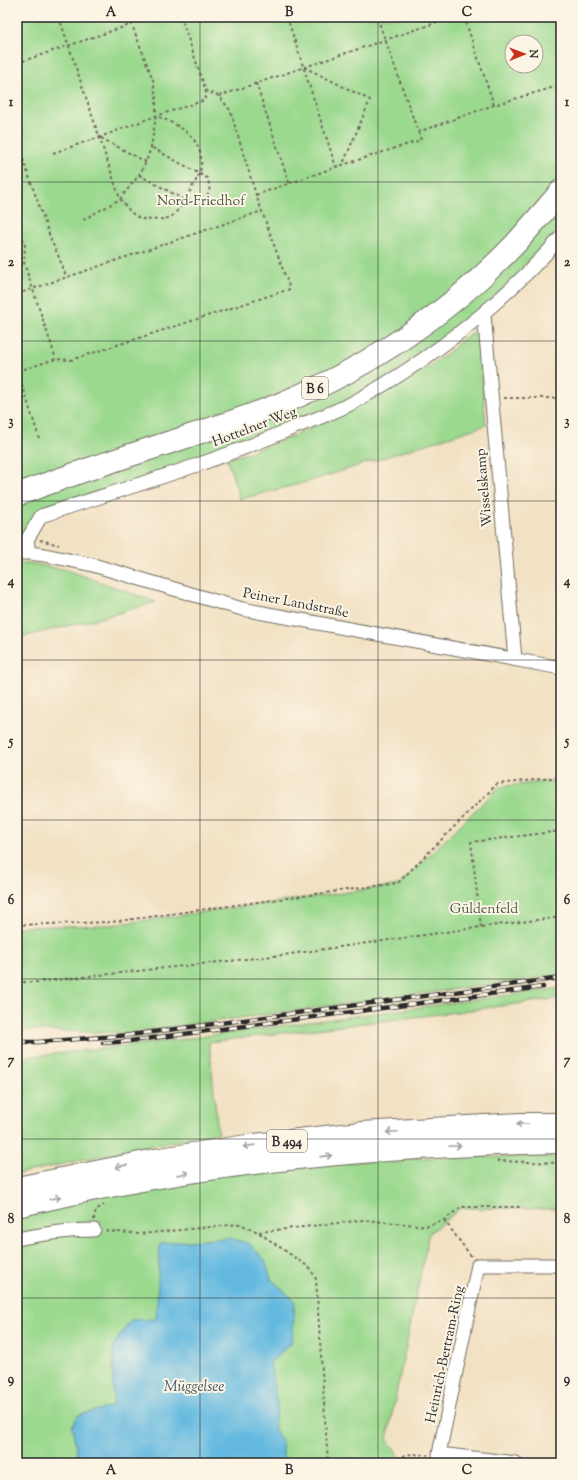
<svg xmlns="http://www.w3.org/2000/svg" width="578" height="1480" viewBox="0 0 578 1480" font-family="'Sorts Mill Goudy',serif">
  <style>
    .green { fill: #9bd98f; stroke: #63825d; fill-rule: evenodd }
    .water { fill: #64b9e0; stroke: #487286 }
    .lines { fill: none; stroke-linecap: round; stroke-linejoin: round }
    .street-casing { stroke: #716b60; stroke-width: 15 }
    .highway-casing { stroke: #716b60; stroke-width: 24 }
    .path { stroke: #716b60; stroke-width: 2; stroke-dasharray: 3 3; stroke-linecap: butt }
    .street { stroke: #fff; stroke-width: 13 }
    .highway { stroke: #fff; stroke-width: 22 }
    .rail-casing { stroke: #2b2b2b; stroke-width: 4.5 }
    .rail { stroke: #fcf5e5; stroke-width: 3; stroke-dasharray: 9; stroke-linecap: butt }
    .oneway { stroke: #a0a0a0 }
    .grid { fill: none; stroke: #2b2b2b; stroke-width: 1; stroke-opacity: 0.55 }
    .labels { text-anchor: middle; stroke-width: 4; stroke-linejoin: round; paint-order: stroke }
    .shield { fill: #fcf5e5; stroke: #6a6863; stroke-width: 1 }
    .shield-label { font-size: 13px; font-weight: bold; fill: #2b2b2b }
    .park-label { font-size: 14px; fill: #475644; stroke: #fcf5e5 }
    .street-label { font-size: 14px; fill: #2b2b2b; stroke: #fcf5e5 }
    .water-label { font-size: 15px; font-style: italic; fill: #3c5661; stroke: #fcf5e5 }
    .neatline { fill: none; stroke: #2b2b2b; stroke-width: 1.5 }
    .grid-label { font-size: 13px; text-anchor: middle; font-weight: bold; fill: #2b2b2b }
  </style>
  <rect width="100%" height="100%" fill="#fcf5e5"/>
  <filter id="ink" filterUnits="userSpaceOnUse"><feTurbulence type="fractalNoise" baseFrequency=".025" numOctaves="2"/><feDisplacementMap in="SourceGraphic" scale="8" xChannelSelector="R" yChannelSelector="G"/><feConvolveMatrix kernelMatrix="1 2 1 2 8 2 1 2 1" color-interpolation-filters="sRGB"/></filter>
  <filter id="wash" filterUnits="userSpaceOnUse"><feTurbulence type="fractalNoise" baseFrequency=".012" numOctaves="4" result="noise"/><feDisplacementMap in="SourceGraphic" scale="16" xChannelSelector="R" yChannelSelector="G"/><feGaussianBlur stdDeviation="0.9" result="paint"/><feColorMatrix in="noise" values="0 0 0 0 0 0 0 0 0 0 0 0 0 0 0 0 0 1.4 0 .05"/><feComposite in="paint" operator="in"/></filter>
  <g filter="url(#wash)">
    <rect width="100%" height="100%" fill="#f2e1c3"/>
    <path class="green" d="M17,17H561V230L519,275L432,349L374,387L258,440L39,514L26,539L17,542ZM512,42H536V66H512Z
      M478,331L486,425L307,482L240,499L227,459C289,441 349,413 405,380C418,372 432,365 444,356C456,348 464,334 478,331Z
      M29,563L67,570L156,602L105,617L17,638V564Z
      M561,780V975L127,1033L17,1030V927L111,925L399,885L499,787Z
      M561,988V998L456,1012L209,1042L218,1133L128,1150L17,1174V1058L177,1040Z
      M561,1156V1209L461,1208L429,1233L387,1439L401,1458V1463H17V1218L91,1196L211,1176L397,1158Z"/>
    <path class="water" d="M230,1238L250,1244L265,1260L271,1279L295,1301L292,1342L270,1363L277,1406L274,1427L282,1443L284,1463H79L72,1426L79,1415L113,1406V1346L131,1320L156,1319L160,1243Z"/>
  </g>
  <g filter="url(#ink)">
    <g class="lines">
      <g class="street-casing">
        <path id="street" d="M484,314L515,659
          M17,553H29L45,555L93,565L242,609L561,668
          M29,553L27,540L41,516C126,488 213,463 295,427C315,419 336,412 354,402C432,359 502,304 561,237
          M17,1239C42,1234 68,1230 94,1230
          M516,1463L439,1454L478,1265H561"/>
      </g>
      <g class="highway-casing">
        <path id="highway" d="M17,495C68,475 121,458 174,441C210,429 247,418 282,403C370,367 452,311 517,242C532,225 547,208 561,191
          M17,1188L160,1159L254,1145L361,1133L522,1124H561
          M17,1206C66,1195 116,1184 166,1176C296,1154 429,1145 561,1142"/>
      </g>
      <path class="path" d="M59,17L120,199C126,206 131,215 140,218C146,221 167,220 172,216C180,209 185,199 190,191C193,185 198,178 200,172C207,140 181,125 156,116L151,147L146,162L139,175L120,199L83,220
        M129,17L153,80L156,97V116L205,100L206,91
        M180,17L182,20L193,17
        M287,17L336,167
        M464,17L494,105
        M555,17L561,37
        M17,63L153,17
        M304,67L370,100L343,164
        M256,83L289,183
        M219,96L453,17
        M418,132L494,105L561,85
        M101,138L146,162
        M17,142L51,240L58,255L66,276
        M53,153L100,137L156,116
        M139,175L185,200L195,203L204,201C210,193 211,188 207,178L151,147
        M256,195L336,167L421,140L377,17
        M17,221L25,245L24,263L56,359
        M17,294L262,211
        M17,368L19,375
        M18,371L56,359L71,360L290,289L256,195L230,110L219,96L206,91L182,20
        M17,375H19L39,438
        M504,398H561
        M40,540L59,545
        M17,925L111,922L398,883L497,784L561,777
        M481,927L471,842L561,831
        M17,982H38L283,955L481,927L561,917
        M497,1161L561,1163
        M94,1220C94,1212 97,1208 104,1205
        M444,1220L471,1256
        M106,1231L140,1234L240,1224L258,1232L310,1268L316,1279L328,1463
        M259,1232L364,1220L426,1226L444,1220L461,1207H521
        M393,1463C404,1452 413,1454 428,1455"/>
      <use href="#street" class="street"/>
      <use href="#highway" class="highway"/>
      <g class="rail-casing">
        <path id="rail" d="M17,1042H38L130,1035L561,978
          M103,1043L130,1041L543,987"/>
      </g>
      <use href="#rail" class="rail"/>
    </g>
    <defs><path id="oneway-shaft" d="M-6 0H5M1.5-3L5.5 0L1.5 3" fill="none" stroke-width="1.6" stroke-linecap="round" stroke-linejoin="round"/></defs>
    <g class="oneway">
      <use href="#oneway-shaft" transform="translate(522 1124) rotate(178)"/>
      <use href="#oneway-shaft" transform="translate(392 1132) rotate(177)"/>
      <use href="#oneway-shaft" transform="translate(249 1146) rotate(172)"/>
      <use href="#oneway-shaft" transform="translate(455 1146) rotate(-3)"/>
      <use href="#oneway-shaft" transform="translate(326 1156) rotate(-6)"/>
      <use href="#oneway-shaft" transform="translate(121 1166) rotate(169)"/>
      <use href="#oneway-shaft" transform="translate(183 1174) rotate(-8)"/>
      <use href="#oneway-shaft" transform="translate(55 1198) rotate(-12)"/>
    </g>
  </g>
  <path class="grid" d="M200,17V1463M378,17V1463M17,182H561M17,341H561M17,501H561M17,660H561M17,820H561M17,979H561M17,1139H561M17,1298H561"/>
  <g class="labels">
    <g class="shield">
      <rect x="302" y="377" width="26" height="22" rx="3"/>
      <rect x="267" y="1130" width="40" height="22" rx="3"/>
    </g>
    <g class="shield-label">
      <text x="315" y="393">B 6</text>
      <text x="287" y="1146">B 494</text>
    </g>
    <g class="park-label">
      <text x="201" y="205">Nord-Friedhof</text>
      <text x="484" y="913">Güldenfeld</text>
    </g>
    <g class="street-label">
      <text transform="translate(254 426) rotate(-21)" y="5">Hottelner Weg</text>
      <text transform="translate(483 488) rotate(-95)" y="5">Wisselskamp</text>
      <text transform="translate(296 602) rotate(11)" y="5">Peiner Landstraße</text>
      <text transform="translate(444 1354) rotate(-78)" y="5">Heinrich-Bertram-Ring</text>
    </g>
    <g class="water-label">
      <text x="194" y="1391">Müggelsee</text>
    </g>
  </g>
  <rect width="578" height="1480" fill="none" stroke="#fcf5e5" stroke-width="44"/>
  <g transform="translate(524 54) rotate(89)"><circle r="19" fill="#fcf5e5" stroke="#a8a49b"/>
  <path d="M0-3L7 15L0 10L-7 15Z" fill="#c8321e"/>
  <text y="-6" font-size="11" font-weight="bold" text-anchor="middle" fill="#2b2b2b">N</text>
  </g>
  <rect x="22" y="22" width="534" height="1436" class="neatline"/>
  <g class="grid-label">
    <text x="111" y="16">A</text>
    <text x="289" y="16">B</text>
    <text x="467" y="16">C</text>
    <text x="11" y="106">1</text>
    <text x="567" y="106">1</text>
    <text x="11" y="266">2</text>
    <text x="567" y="266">2</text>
    <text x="11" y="425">3</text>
    <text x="567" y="425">3</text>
    <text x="11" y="585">4</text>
    <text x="567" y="585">4</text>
    <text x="11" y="745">5</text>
    <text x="567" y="745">5</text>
    <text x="11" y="904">6</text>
    <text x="567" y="904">6</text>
    <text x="11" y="1064">7</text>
    <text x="567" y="1064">7</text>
    <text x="11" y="1223">8</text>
    <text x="567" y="1223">8</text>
    <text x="11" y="1383">9</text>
    <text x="567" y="1383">9</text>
    <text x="111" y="1474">A</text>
    <text x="289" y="1474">B</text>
    <text x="467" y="1474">C</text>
  </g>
</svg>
